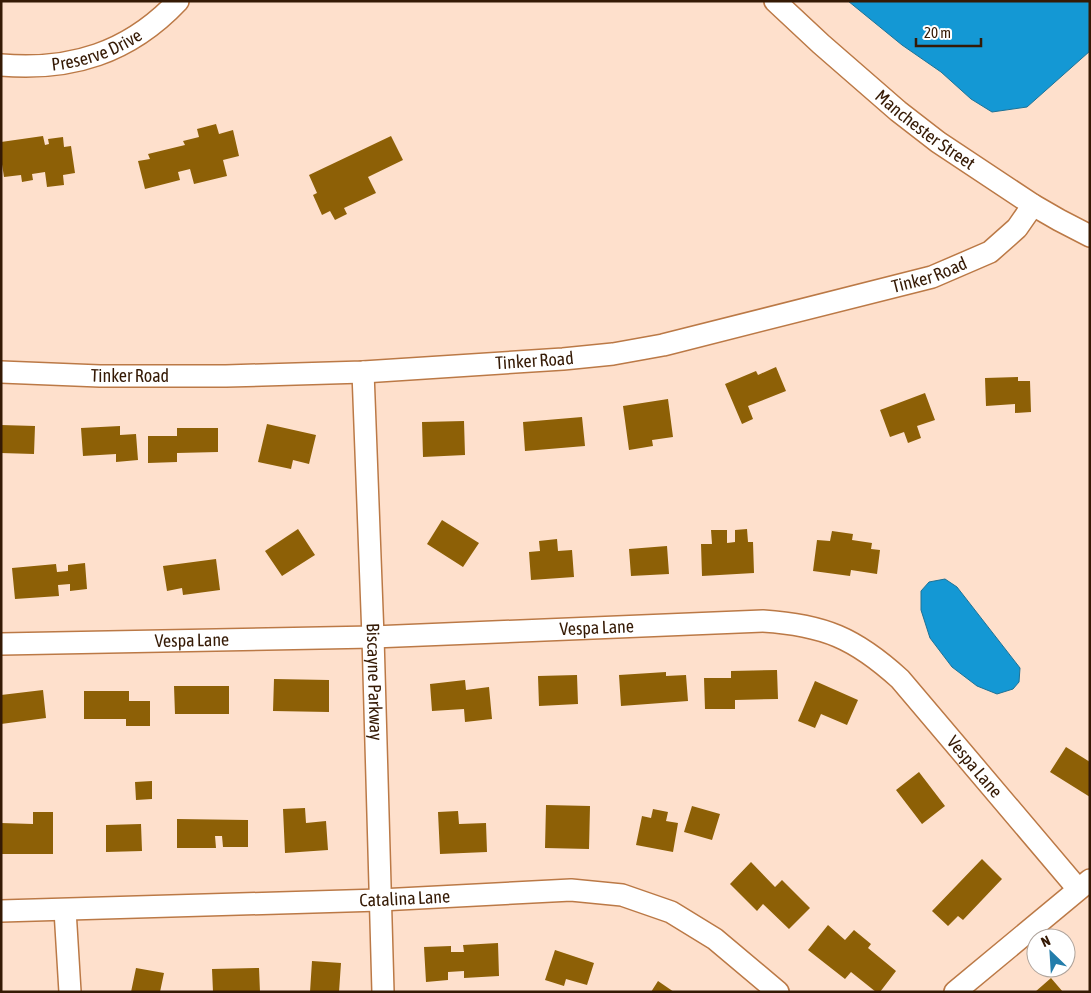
<svg xmlns="http://www.w3.org/2000/svg" width="1091" height="993" viewBox="0 0 1091 993" font-family="'Asap Condensed',sans-serif">
  <style>
    .water { fill: #1498d4; stroke: #1e7296 }
    .building { fill: #8d6006 }
    .lines { fill: none; stroke-linecap: round; stroke-linejoin: round }
    .minor-casing { stroke: #bb7946; stroke-width: 24 }
    .minor { stroke: #fff; stroke-width: 21 }
    .labels { text-anchor: middle; stroke-width: 5; stroke-linejoin: round; paint-order: stroke }
    .street-label { font-size: 18px; fill: #351a05; stroke: #fff }
  </style>
  <rect width="100%" height="100%" fill="#fee0cc"/>
  <path class="water" d="M848,1H1090V51L1027,107L992,112L971,99L941,72L902,45Z
    M945,579L957,587L1020,668L1019,682L1013,689L997,694L977,686L952,667L930,638L921,610V591L929,582Z"/>
  <path class="building" d="M216,124L219,134L233,130L239,156L223,160L227,176L194,184L190,169L178,172L180,180L145,189L138,161L150,159L148,154L185,145L183,141L199,137L197,129Z
    M43,136L45,145L49,144L48,139L63,137L64,147L71,146L75,173L63,175L64,185L47,187L45,172L32,174L33,180L22,182L21,175L4,177L1,158V142Z
    M391,136L403,160L368,177L376,193L344,208L347,214L335,220L330,211L322,215L313,195L317,193L309,175Z
    M776,367L786,391L748,406L753,419L742,424L725,384L756,371L758,375Z
    M1018,377V381H1030L1031,412L1015,413V404L986,406L985,378Z
    M925,393L935,420L917,426L921,438L908,443L904,432L890,437L880,410Z
    M668,399L673,437L652,440L653,446L629,450L623,406Z
    M582,417L585,446L525,451L523,422Z
    M464,421L465,455L423,457L422,422Z
    M267,424L316,435L309,464L293,460L291,469L258,462Z
    M1,425L35,426L34,454L1,453Z
    M120,426V435L136,434L138,460L116,462V454L83,456L81,428Z
    M177,428H218V452L177,453V462L148,463V436H177Z
    M442,520L479,543L463,567L427,544Z
    M298,529L315,555L282,576L265,551Z
    M747,529L748,542H753L754,573L702,576L701,544H712L711,530H727V543L735,542V530Z
    M832,531L853,534L852,540L872,543L871,549L880,550L877,574L851,570L850,576L813,571L817,540L830,541Z
    M557,539L558,551L572,550L574,577L531,580L529,552L540,551L539,541Z
    M667,546L669,574L631,576L629,549Z
    M216,559L220,590L183,595L182,588L167,591L163,566Z
    M85,563L87,589L70,591V584L58,585L59,596L15,599L12,568L56,564L57,572L68,571V565Z
    M777,670L778,699L735,700V709H705L704,678H731V671Z
    M666,672V676L686,675L688,701L621,706L619,675Z
    M577,675L578,704L539,706L538,676Z
    M274,679L329,680V712L273,711Z
    M465,680L466,690L489,687L492,719L465,722L464,709L432,711L430,684Z
    M815,681L858,700L847,725L821,714L815,728L798,721Z
    M174,686H229V714H175Z
    M43,690L46,718L1,724V695Z
    M84,691H129V701H150V726H126V719H84Z
    M1066,747L1090,762V797L1050,772Z
    M919,772L945,806L922,824L896,790Z
    M152,781V799L136,800L135,782Z
    M546,805L590,806L589,849L545,848Z
    M692,806L720,814L712,840L684,832Z
    M305,808L306,823L326,821L328,850L285,853L283,809Z
    M653,809L668,812L666,821L678,823L673,852L636,845L642,816L651,818Z
    M458,811L459,824L486,823L487,852L440,854L438,812Z
    M33,812H53V854H1V823L33,824Z
    M177,819L248,820V847H223L222,836H215L216,848H177Z
    M141,824L142,851L106,852V825Z
    M982,859L1002,879L963,920L958,916L948,926L932,911Z
    M751,862L775,887L782,880L810,908L789,929L763,904L757,911L730,884Z
    M828,925L845,940L854,930L871,944L868,948L896,971L880,992H876L851,972L845,979L808,950Z
    M498,943L499,976L464,978V971L448,972V980L426,982L424,947L451,946V952H464L463,945Z
    M555,950L594,963L587,985L566,979L564,986L545,980Z
    M312,961L341,963L339,992H310Z
    M136,968L164,973L160,992H131Z
    M259,968L260,992H213L212,969Z
    M1051,978L1063,992H1035Z
    M658,981L674,992H651Z"/>
  <g class="lines">
    <g class="minor-casing">
      <g id="minor">
        <path id="s1" d="M775,1L821,44L898,111L938,142L1033,205L1059,220L1090,236"/>
        <path id="s2" d="M1,65C71,71 129,53 178,1"/>
        <path id="s3" d="M1,372L100,376H226L363,372L563,359L613,354L663,345L932,277L990,252L1017,228L1033,205"/>
        <path id="s4" d="M363,372L373,637L383,992"/>
        <path id="s5" d="M1,644L373,637L763,621C824,625 855,638 900,679L1078,889"/>
        <path d="M65,910L70,992"/>
        <path id="s6" d="M1,911L380,900L571,890L622,895L671,912L715,939L778,992"/>
        <path d="M955,992L1090,880"/>
      </g>
    </g>
    <use href="#minor" class="minor"/>
  </g>
  <g class="labels">
    <g class="street-label">
      <text dy="6" stroke="none"><textPath href="#s2" startOffset="98">Preserve Drive</textPath></text>
      <text dy="6" stroke="none"><textPath href="#s1" startOffset="198">Manchester Street</textPath></text>
      <text dy="6" stroke="none"><textPath href="#s3" startOffset="939">Tinker Road</textPath></text>
      <text dy="6" stroke="none"><textPath href="#s3" startOffset="534">Tinker Road</textPath></text>
      <text dy="6" stroke="none"><textPath href="#s3" startOffset="129">Tinker Road</textPath></text>
      <text dy="6" stroke="none"><textPath href="#s5" startOffset="596">Vespa Lane</textPath></text>
      <text dy="6" stroke="none"><textPath href="#s5" startOffset="191">Vespa Lane</textPath></text>
      <text dy="6" stroke="none"><textPath href="#s4" startOffset="310">Biscayne Parkway</textPath></text>
      <text dy="6" stroke="none"><textPath href="#s5" startOffset="1030">Vespa Lane</textPath></text>
      <text dy="6" stroke="none"><textPath href="#s6" startOffset="404">Catalina Lane</textPath></text>
    </g>
  </g>
  <rect width="1091" height="993" fill="none" stroke="#351a05" stroke-width="5"/>
  <g transform="translate(1051 953) rotate(335)"><circle r="24" fill="#ffffff" stroke="#aea39b"/>
  <path d="M0-4L9 19L0 12L-9 19Z" fill="#237dab"/>
  <text y="-8" font-size="14" font-weight="bold" text-anchor="middle" fill="#351a05">N</text>
  </g>
  <path d="M916 38v8h65v-8" fill="none" stroke="#351a05" stroke-width="2.5"/>
  <text x="924" y="38" font-size="15" fill="#351a05" stroke="#ffffff" stroke-width="4" paint-order="stroke">20 m</text>
</svg>
